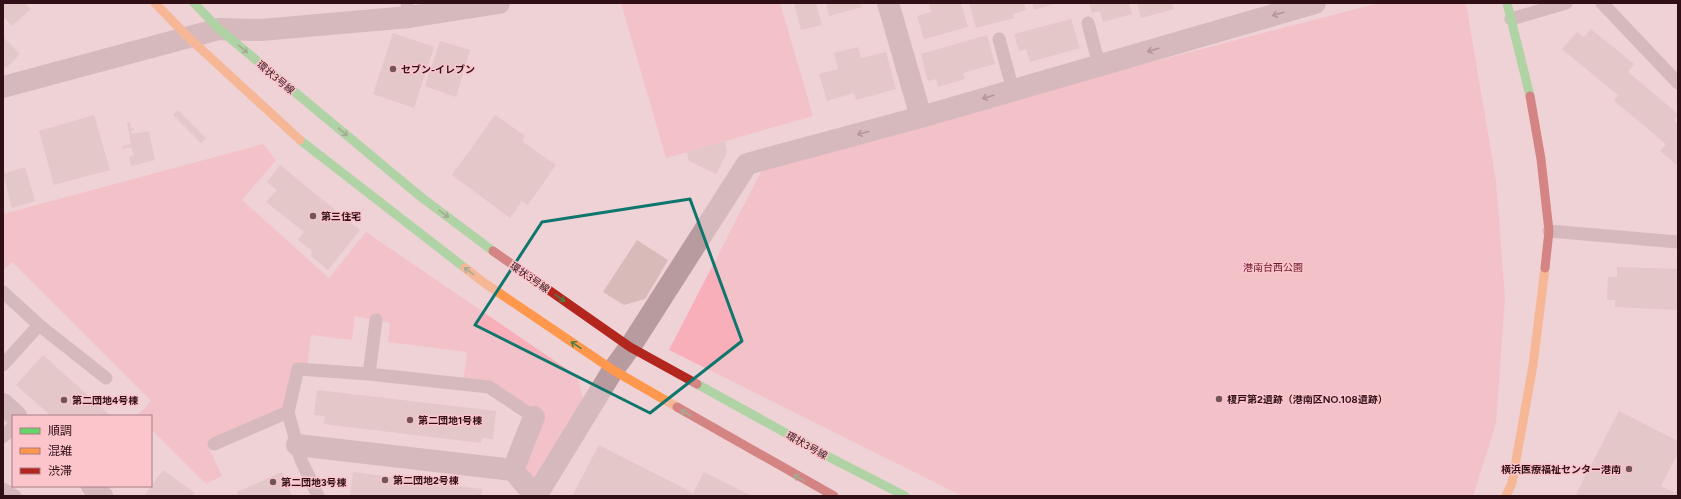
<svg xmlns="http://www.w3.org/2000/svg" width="1681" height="499" viewBox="0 0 1681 499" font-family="Figtree,'Noto Sans JP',sans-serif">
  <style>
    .green { fill: #f8afb9 }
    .building { fill: #d8bab9 }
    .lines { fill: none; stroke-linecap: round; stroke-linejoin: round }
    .lane { stroke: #b79b9f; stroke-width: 13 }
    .street { stroke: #b79b9f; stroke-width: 22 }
    .fast { stroke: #63d668; stroke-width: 9 }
    .slow { stroke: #ff974d; stroke-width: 9 }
    .jam { stroke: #b3261e; stroke-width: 9 }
    .oneway { stroke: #6d4f54 }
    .oneway2 { stroke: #4c7d43 }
    .marked { fill: none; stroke: #0f766e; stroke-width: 3; stroke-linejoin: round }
    .poi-dot { fill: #735459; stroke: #fcc5cb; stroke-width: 1.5 }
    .labels { text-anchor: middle; stroke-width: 3; stroke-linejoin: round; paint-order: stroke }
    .poi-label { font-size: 10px; font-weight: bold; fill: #301016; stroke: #fcc5cb; text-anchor: start }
    .street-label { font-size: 10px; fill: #301016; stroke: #fcc5cb }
    .park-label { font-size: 10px; fill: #6a162c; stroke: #fcc5cb }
  </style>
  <rect width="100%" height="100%" fill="#efd2d5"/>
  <path class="green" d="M621,3H780L813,116L666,158Z
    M1379,3H1466L1496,181L1505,297L1496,424L1473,496H962L669,350L766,162Z
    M263,144L276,160L242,200L329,278L366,232L577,376L587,413L536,496L510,470L534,417L489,387L463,384L467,352L388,342L390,323L355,316L352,340L311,335L307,368L298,369L288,412L208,446L222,476L206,484L151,429V416L138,415L151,401L12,262L3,270V214Z"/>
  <path class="building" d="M3,3H25L31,9L12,26L3,16Z
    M794,3H816L822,25L801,30Z
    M826,3H861L862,7L829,16Z
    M936,3H961L968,27L924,39L917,16L931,12L929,5Z
    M969,3H1024L1026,10L1013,14L1014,18L976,28Z
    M1032,3H1058L1034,10Z
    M1089,3H1129L1132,14L1103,22L1100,11L1092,13Z
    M1137,3H1172L1174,9L1141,18Z
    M1071,19L1080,48L1030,62L1026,49L1019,51L1014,34Z
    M1591,29L1634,64L1628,72L1678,114L1674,120L1678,125V166L1660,151L1666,144L1614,101L1618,95L1562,49L1577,32L1584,37Z
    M393,33L434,47L414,108L373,94Z
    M987,35L995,64L963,73L965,79L938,87L936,79L928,81L921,54Z
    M3,37L20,54L6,68L3,65Z
    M440,41L470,50L456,97L425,86Z
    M858,47L861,58L886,52L896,89L856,100L854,93L827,101L819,74L838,69L834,53Z
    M178,110L206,138L201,143L173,115Z
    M94,115L110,170L54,185L39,131Z
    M495,115L524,135L523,142L556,165L528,205L522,201L510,218L452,175Z
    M130,122L131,129L133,128L134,130L131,131L132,134L149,131L155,160L131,166L129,157L134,155L131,147L122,149V146L131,144L127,123Z
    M725,141L727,152L716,174L689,161L687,152Z
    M280,165L360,230L328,270L311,256L312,251L298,240L304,232L266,202L277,190L267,182Z
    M25,167L35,201L12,208L3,174Z
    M637,240L668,260L645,299L624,305L603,292Z
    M1617,267L1678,269V310L1615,307V300H1607L1608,277H1617Z
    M43,355L111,416H51L16,385Z
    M317,390L496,411L493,439L482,438L481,443L324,424L325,416L314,415Z
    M1619,411L1678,441V453L1661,486L1675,493L1678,487V496H1575Z
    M599,445L693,493L704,472L752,496H572Z
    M163,470L195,493L192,496H144Z
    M282,472L292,496H238L237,492Z
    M353,472L482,489L481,496H350Z"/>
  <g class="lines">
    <path class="lane" d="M407,3L409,17
      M1602,3L1678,83
      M1511,19L1566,3
      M1088,23L1099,65
      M999,39L1013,90
      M1549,231L1678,242
      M3,292L39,325L3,365
      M39,325L106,378
      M369,374L376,320
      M3,437L13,426
      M214,444L288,412
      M3,489L15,496
      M318,496L301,460L288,412L298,369L369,374L489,387L534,417"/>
    <path class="street" d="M888,3L921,117
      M3,87L219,29L261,30L409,17L499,3
      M3,404L16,416
      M534,417L513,470L535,496
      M297,445L513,470
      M92,486L102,496
      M536,496L613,370L630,347L747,164L921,117L1315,3"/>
    <path class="fast" d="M194,3L219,29L421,197L493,251
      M1507,3L1530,96
      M300,140L465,268
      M697,384L831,458L905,496"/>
    <path class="slow" d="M155,3L188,37L300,140
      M465,268L483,282L613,370L677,407
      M1506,496L1512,483L1533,365L1545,268"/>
    <path class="jam" d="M1530,96L1541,159L1549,231L1545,268
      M493,251L630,347L697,384
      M677,407L834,496"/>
  </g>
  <defs><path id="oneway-shaft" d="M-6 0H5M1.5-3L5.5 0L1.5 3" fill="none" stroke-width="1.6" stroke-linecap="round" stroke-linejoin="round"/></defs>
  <g class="oneway">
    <use href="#oneway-shaft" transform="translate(1278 14) rotate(164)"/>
    <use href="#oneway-shaft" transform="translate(1153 50) rotate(164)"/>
    <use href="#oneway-shaft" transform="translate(988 97) rotate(164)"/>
    <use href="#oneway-shaft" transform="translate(863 133) rotate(165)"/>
  </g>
  <g class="oneway2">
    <use href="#oneway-shaft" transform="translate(243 49) rotate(40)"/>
    <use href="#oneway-shaft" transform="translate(343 132) rotate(40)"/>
    <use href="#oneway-shaft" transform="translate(444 214) rotate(37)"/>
    <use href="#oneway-shaft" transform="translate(469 271) rotate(-143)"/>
    <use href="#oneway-shaft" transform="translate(560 298) rotate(35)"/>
    <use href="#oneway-shaft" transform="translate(576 345) rotate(-146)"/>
    <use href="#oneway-shaft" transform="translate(686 413) rotate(-150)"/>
    <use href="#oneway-shaft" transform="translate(799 478) rotate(-151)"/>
  </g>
  <path d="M0 0H1681V499H0ZM690,199L742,341L650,413L475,325L542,222Z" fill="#efd2d5" fill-opacity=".55" fill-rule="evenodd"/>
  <path class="marked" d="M690,199L742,341L650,413L475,325L542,222Z"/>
  <g class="poi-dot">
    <circle cx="393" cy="69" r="4"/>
    <circle cx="313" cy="216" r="4"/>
    <circle cx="1219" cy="399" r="4"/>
    <circle cx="64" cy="400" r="4"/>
    <circle cx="410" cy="420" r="4"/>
    <circle cx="1629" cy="469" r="4"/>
    <circle cx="385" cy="480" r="4"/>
    <circle cx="273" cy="482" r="4"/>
  </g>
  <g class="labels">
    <g class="poi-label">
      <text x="401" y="73">セブン-イレブン</text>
      <text x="321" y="220">第三住宅</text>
      <text x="1227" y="403">榎戸第2遺跡（港南区NO.108遺跡）</text>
      <text x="72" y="404">第二団地4号棟</text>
      <text x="418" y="424">第二団地1号棟</text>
      <text x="1621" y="473" text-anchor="end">横浜医療福祉センター港南</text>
      <text x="393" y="484">第二団地2号棟</text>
      <text x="281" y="486">第二団地3号棟</text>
    </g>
    <g class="street-label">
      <text transform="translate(276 77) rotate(40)" y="4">環状3号線</text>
      <text transform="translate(530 277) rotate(35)" y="4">環状3号線</text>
      <text transform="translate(807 445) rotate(29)" y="4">環状3号線</text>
    </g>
    <g class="park-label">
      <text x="1273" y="271">港南台西公園</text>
    </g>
  </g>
  <rect width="1681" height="499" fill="none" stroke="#301016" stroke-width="8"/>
  <rect x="12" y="415" width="140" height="72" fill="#fcc5cb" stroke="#aa7d83"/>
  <rect x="20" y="428" width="20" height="6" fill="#63d668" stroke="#aa7d83"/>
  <text x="48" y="435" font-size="12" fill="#301016">順調</text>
  <rect x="20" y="448" width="20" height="6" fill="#ff974d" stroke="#aa7d83"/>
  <text x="48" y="455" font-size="12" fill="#301016">混雑</text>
  <rect x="20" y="468" width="20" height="6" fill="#b3261e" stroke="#aa7d83"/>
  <text x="48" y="475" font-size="12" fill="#301016">渋滞</text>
</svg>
